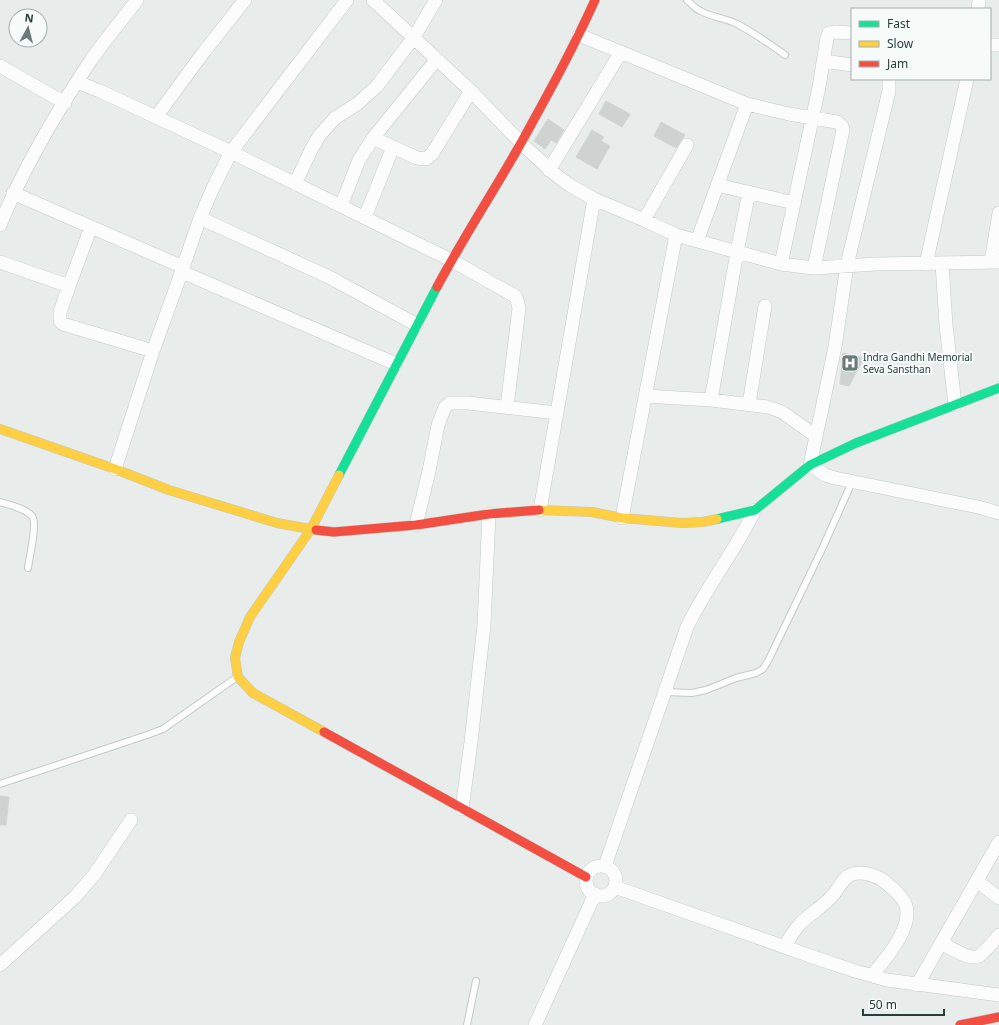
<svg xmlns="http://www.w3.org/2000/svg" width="999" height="1025" viewBox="0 0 999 1025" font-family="'Noto Sans',sans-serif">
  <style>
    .building { fill: #ced3d2; stroke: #d0d5d3 }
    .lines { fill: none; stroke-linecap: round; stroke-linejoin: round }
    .lane-casing { stroke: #c5c9c8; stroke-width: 8 }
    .street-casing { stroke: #c5c9c8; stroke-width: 14 }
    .fast-casing { stroke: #c2c8c6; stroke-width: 10 }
    .slow-casing { stroke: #c2c8c6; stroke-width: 10 }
    .jam-casing { stroke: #c2c8c6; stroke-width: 10 }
    .lane { stroke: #fcfcfc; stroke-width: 6 }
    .street { stroke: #fcfcfc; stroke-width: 13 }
    .fast { stroke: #16e098; stroke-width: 9 }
    .slow { stroke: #ffcf43; stroke-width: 9 }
    .jam { stroke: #f24e42; stroke-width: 9 }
    .labels { text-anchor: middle; stroke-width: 4; stroke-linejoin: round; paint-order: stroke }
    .poi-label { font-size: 10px; fill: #263f3b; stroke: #f6faf9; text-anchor: start }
  </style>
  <rect width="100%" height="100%" fill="#e8ecea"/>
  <path class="building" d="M606,101L630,114L622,127L599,114Z
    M548,119L564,130L556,143L551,140L545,149L534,141Z
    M661,122L685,135L676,148L654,136Z
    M592,130L604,137L601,141L610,146L597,169L576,157Z
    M843,353L864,358L849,386L840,384Z
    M0,796L9,797L6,825H0Z"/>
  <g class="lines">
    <g class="lane-casing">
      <path id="lane" d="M687,0C691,3 694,8 699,10C710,17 725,18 737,24C754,33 770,44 785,55
        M0,502C9,505 25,508 32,516C38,523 29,558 28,568
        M665,692L692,693L706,690L736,678L756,673L763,669L769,659L823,547L852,482
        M0,784L147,735L163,729L237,677
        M467,1025L476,981"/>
    </g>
    <g class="street-casing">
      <path id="street" d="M373,0L471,91L521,143L557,176L571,186L594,199L644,220L676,235L781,264L814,268L876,264L999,262
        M978,9L979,0
        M579,35L747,104L789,114L837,122L842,126L843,130L814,268
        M990,45H999
        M823,61L852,65
        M0,66L65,103
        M889,79V91L847,265L835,347L810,465L825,475L835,478L978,507L999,513
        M77,82L100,91L231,152L410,240L451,260L515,296L517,300L519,308L507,407
        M156,117L203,53L245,0
        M373,138L417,158L426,159L432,154L471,91
        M549,170L621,52
        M295,184L311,150L319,136L335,118L357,104L377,86L414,37L436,0
        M717,185L794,203
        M13,193L183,267
        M341,206L359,160L373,138L437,59
        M365,217L393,147
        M200,218L329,277L417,325
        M644,220L687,145
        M0,225C23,169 57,111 91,60C105,40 122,20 137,0
        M91,227L69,286L60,312V321L63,324L153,351
        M697,241L747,104
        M0,262L69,286
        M991,262L999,213
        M942,263L946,325L955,405
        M781,264L819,87L827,38L829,33L835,32L852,33
        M926,264L967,79
        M182,272L396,364
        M645,396L711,400L768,407L782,412L816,436
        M711,400L737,252L749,192
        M749,404L765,306
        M115,469L153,351L179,279L200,218L213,188L231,152L347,0
        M540,510L594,199
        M622,518L676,235
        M416,525L429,471L438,425L445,407L450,403H468L557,413
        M462,809L471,742L484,625L489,514
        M605,866L687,627C707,586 735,551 755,510
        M586 881a15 15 0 1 1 30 0a15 15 0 1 1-30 0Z
        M977,881L999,898
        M615,887L813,957L855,971L887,980L999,995
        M941,943C949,947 970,961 979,956C986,951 993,942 999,935
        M784,947C789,940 793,931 800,924C809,914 823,907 832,896C839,889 842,878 852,874C862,871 876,875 884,881C891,887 901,895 905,903C915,926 885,960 872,975
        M0,965L75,897L94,875L131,820
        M917,985L999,842
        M535,1025L595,894"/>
    </g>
    <g class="fast-casing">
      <path id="fast" d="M339,475L437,287
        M717,519L755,510L810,465L856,443L999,388"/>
    </g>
    <g class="slow-casing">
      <path id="slow" d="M0,429L115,469L169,490L277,523L316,530
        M539,510L592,512L622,518L682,523L703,522L717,519
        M324,732L253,693L238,677L235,658L239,642L250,617L311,529L339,475"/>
    </g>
    <g class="jam-casing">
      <path id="jam" d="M437,287C463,238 494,191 521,143C547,96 573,49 595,0
        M316,530L334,532L416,525L489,514L539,510
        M324,732L586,877
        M960,1025L999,1017"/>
    </g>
    <use href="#lane" class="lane"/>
    <use href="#street" class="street"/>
    <use href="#fast" class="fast"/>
    <use href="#slow" class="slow"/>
    <use href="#jam" class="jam"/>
  </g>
  <defs>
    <g id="hospital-square" transform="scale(0.9)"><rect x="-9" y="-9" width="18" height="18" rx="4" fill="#6a7c78" stroke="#f6faf9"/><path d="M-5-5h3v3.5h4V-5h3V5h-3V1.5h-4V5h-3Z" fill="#fff"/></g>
  </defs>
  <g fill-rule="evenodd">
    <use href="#hospital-square" x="850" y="363"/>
  </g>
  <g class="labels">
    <g class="poi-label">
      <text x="863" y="361">Indra Gandhi Memorial<tspan x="863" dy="12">Seva Sansthan</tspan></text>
    </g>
  </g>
  <rect x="851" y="8" width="140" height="72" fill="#f6faf9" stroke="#a3afad"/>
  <rect x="859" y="21" width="20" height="6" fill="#16e098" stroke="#a3afad"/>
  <text x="887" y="28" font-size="12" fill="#263f3b">Fast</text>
  <rect x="859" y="41" width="20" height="6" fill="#ffcf43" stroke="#a3afad"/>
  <text x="887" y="48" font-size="12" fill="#263f3b">Slow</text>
  <rect x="859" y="61" width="20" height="6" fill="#f24e42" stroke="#a3afad"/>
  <text x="887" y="68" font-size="12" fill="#263f3b">Jam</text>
  <g transform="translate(28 28) rotate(7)"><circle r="19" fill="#f6faf9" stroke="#a3afad"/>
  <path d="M0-3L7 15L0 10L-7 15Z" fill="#6a7c78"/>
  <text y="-6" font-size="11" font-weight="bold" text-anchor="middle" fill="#263f3b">N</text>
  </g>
  <path d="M863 1009v6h81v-6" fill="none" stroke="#263f3b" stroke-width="2"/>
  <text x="869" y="1009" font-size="12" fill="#263f3b" stroke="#f6faf9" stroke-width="3" paint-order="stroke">50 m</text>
</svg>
